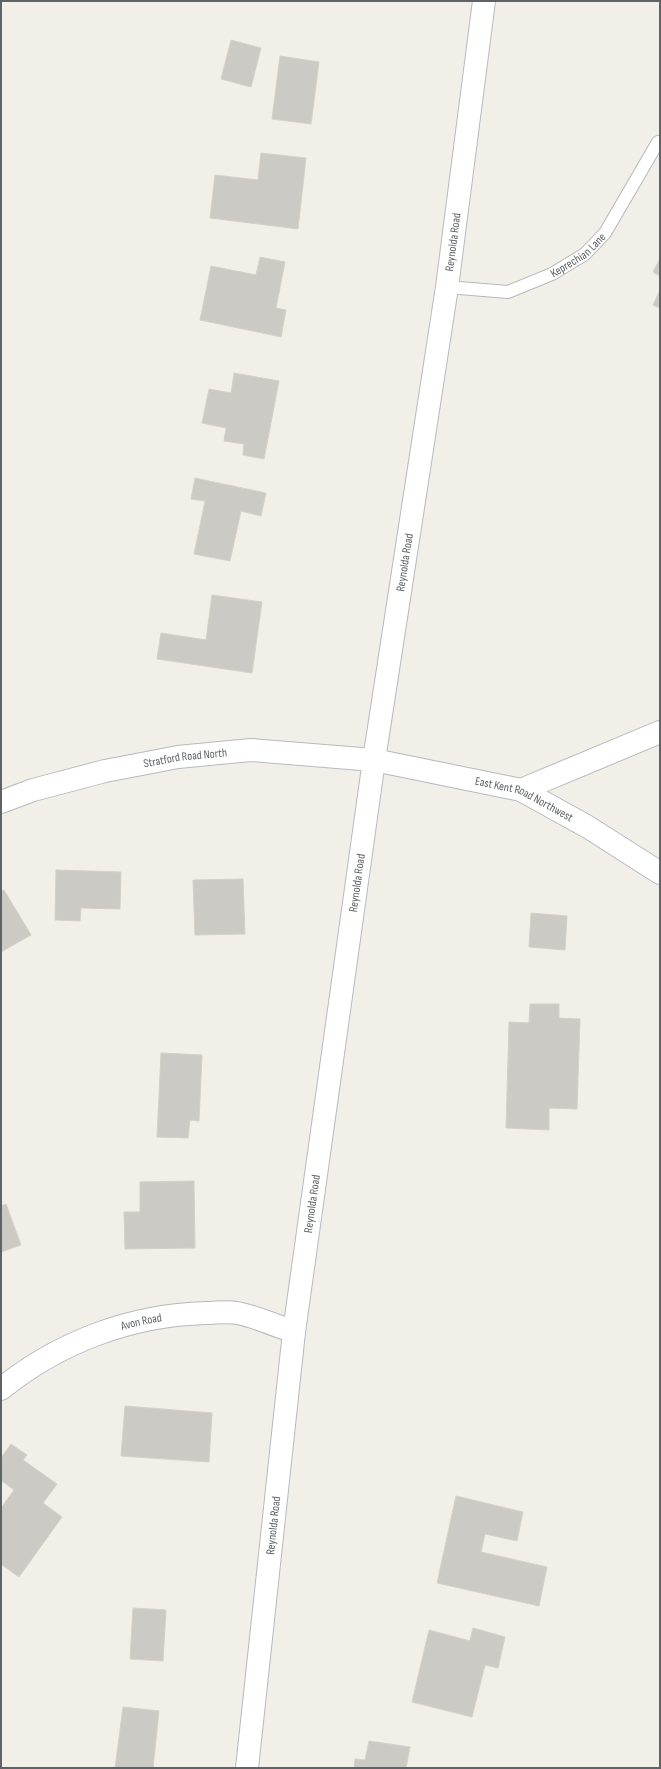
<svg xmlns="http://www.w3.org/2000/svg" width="661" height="1769" viewBox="0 0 661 1769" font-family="'Sofia Sans Condensed',sans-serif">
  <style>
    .building { fill: #cccac5; stroke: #d6d1c6 }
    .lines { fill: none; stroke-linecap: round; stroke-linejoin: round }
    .lane-casing { stroke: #b5b8bc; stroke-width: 14 }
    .street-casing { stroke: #b5b8bc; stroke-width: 24 }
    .secondary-casing { stroke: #b6babf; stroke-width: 24 }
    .lane { stroke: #fff; stroke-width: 12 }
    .street { stroke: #fff; stroke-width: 22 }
    .secondary { stroke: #fff; stroke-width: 22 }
    .labels { text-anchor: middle; stroke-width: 3; stroke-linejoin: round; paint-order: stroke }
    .street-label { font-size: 12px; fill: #5f6368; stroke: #fff }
  </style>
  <rect width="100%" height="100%" fill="#f1efe8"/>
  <path class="building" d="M231,40L261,48L251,87L221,79Z
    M280,56L319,62L311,124L272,119Z
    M261,153L306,158L298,229L210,218L215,175L258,180Z
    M260,257L285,262L276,308L286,310L281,337L200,320L211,266L256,275Z
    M660,259V276L653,272Z
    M660,290V308L653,305Z
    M234,373L279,381L264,459L243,455L244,444L224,441L226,428L202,423L209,389L231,393Z
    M195,478L266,493L261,516L241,511L230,561L194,554L205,501L191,499Z
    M212,595L262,602L252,673L157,659L161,633L206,640Z
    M56,870L121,872L120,909L81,908L80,921L55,920Z
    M243,879L245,934L195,935L193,880Z
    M4,890L31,935L1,952V891Z
    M531,913L567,916L565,950L529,947Z
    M530,1004H559V1018L580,1019L577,1109L549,1108V1130L506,1128L509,1022L529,1023Z
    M161,1053L202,1055L199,1121L190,1120L188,1138L157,1137Z
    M194,1181L195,1248L125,1249L124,1212H140V1182Z
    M6,1204L21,1245L1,1252V1206Z
    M125,1406L212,1413L209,1462L121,1456Z
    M11,1444L27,1455L23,1460L57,1484L43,1503L62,1517L19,1577L1,1564V1508L14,1490L1,1480V1458Z
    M456,1496L523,1512L517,1541L485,1534L481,1552L547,1567L539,1606L437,1583Z
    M133,1608L166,1610L163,1661L130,1659Z
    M473,1628L505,1637L498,1668L485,1665L472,1717L412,1702L429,1630L470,1641Z
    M123,1707L159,1711L153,1768H115Z
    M369,1741L410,1747L406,1768H354L355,1759L365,1760Z"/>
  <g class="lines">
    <g class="lane-casing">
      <g id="lane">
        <path id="s1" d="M447,287L508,292L552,274L585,254L605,233L658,142"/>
      </g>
    </g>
    <g class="street-casing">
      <g id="street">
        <path id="s2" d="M374,760L521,790L588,827L660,873"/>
        <path d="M521,790L660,732"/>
        <path id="s3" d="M1,1389C59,1342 131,1315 206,1313C216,1313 227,1311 237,1313C254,1316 277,1326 294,1332"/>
      </g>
    </g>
    <g class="secondary-casing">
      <g id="secondary">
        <path id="s4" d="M1,802L33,790L105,771L178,757L251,750L374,760"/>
        <path id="s5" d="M247,1768L294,1332L374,760L447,287L484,1"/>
      </g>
    </g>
    <use href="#lane" class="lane"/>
    <use href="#street" class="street"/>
    <use href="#secondary" class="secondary"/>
  </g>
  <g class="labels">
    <g class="street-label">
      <text dy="4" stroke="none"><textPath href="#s5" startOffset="1540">Reynolda Road</textPath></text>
      <text dy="4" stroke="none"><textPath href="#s1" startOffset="141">Keprechian Lane</textPath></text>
      <text dy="4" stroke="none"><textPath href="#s5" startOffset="1216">Reynolda Road</textPath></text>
      <text dy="4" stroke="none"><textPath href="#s4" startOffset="190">Stratford Road North</textPath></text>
      <text dy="4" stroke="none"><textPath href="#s2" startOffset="156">East Kent Road Northwest</textPath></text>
      <text dy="4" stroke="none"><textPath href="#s5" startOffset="892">Reynolda Road</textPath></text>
      <text dy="4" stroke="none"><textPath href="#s5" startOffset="568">Reynolda Road</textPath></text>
      <text dy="4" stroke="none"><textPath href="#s3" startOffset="157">Avon Road</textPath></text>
      <text dy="4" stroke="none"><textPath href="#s5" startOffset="244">Reynolda Road</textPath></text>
    </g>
  </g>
  <rect width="661" height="1769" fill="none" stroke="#5f6368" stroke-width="4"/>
</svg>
